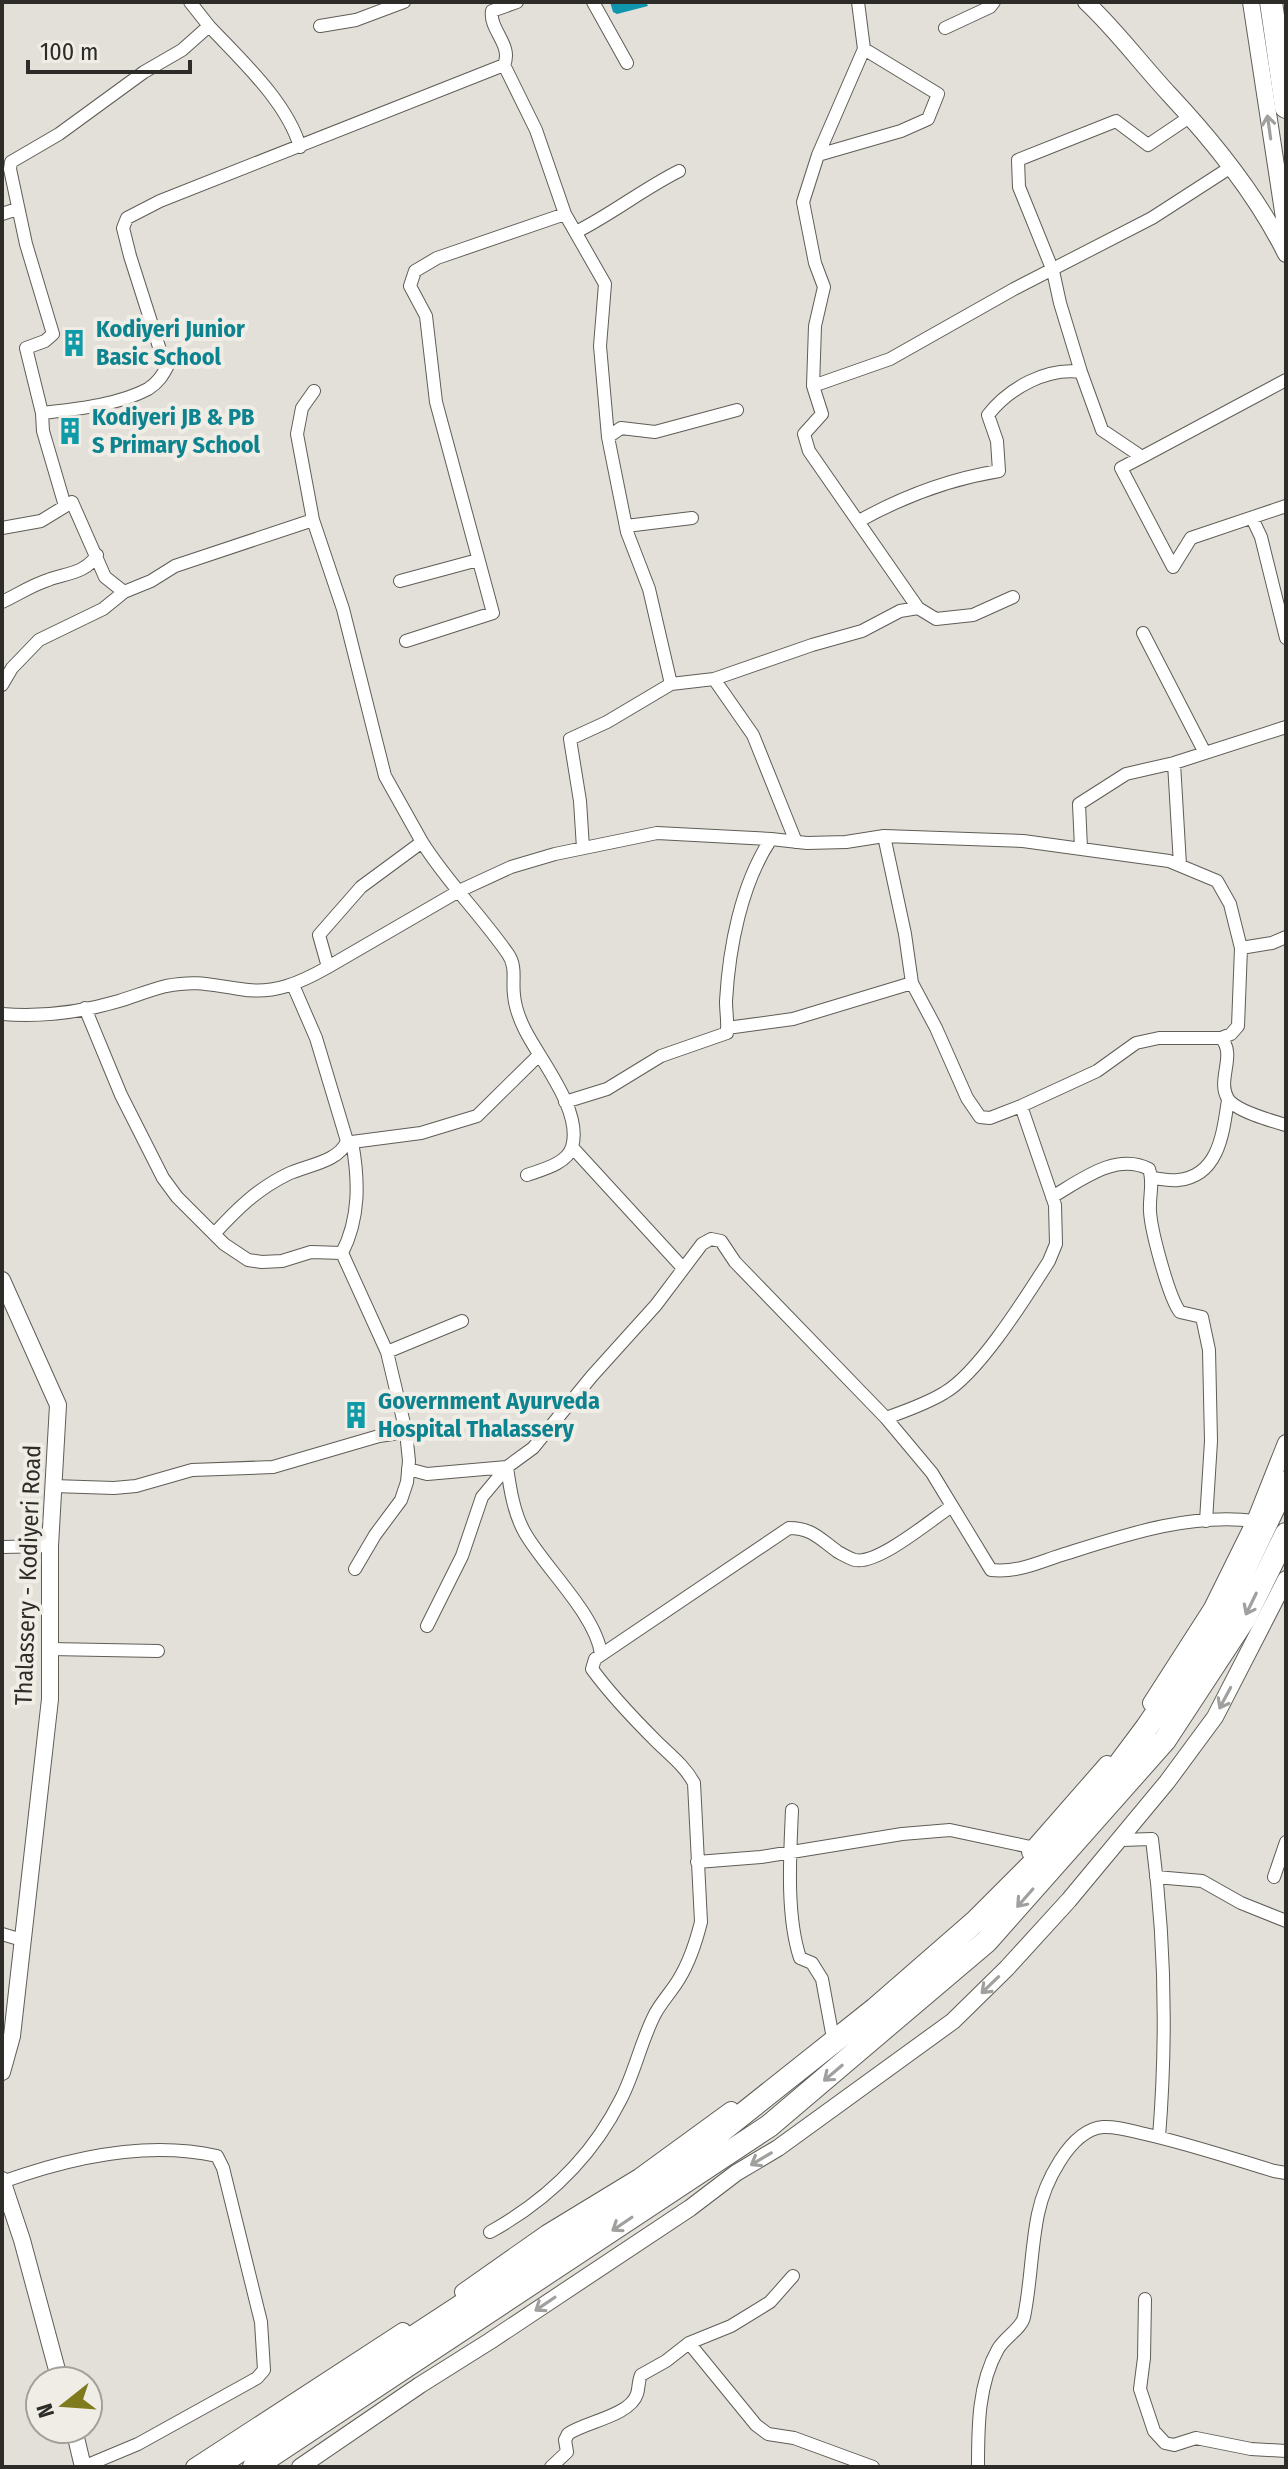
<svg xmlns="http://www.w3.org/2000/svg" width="1288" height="2469" viewBox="0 0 1288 2469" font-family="'Fira Sans Condensed',sans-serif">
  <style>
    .water { fill: #0f96ad }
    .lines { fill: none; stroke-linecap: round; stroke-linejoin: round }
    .street-casing { stroke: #5f5d56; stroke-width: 14 }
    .secondary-casing { stroke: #5f5d56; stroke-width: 18 }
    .highway-casing { stroke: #5f5d56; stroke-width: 24 }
    .street { stroke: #fff; stroke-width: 12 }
    .secondary { stroke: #fff; stroke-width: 16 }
    .highway { stroke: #fff; stroke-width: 22 }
    .oneway { stroke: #a0a09f }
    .labels { text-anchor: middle; stroke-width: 8; stroke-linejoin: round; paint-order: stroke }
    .culture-label { font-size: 24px; font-weight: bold; fill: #0d838f; stroke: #efede5; text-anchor: start }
    .street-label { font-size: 24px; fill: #2d2c29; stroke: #efede5 }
  </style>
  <rect width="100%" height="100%" fill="#e2e0d8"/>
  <path class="water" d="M610,2H646L648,6L617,14L613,12Z"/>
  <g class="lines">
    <g class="street-casing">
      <path id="street" d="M593,2L627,63
        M858,2L864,49
        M209,26C241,60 287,102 300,147
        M320,26L356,20L404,2
        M945,28L990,7L994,2
        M504,65L536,130L565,214L605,284L600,346L608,437L627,532L649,589L671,684L714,679L753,735L796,842
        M1191,116L1148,145L1116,121L1018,160L1019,187L1053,271L1060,303L1081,372L1102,430L1142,457L1286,380
        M2,214L17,209
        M576,232C612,214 643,189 679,171
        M813,386L815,326L824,287L815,263L803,202L818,155L901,131L928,119L938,94L864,49L818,155
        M314,391L302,408L297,434L313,520L343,609L385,776L422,842
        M42,413C76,409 118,405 148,389C158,383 163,375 168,365L160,350L130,256L123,228L127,218L160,201L504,65C513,45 489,30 492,11L517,2
        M608,437L621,428L655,432L737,410
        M1142,457L1121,468L1173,567L1191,538L1286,506
        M65,506L43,431L42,413L26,348L45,341L53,334L26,244L10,169L11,162L59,134L144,72L182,50L209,26L190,2
        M1252,518L1261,537L1286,638
        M859,521C904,496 949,479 999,471L997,441L988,415C1009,388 1047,367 1081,372
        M626,526L692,518
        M2,528L41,521L72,502L105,577L124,592L151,581L175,566L313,520
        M400,581L478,560
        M2,602C17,595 32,585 48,580C67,573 86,573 97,555
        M918,608L809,451L804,434L822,414L813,386L890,359L1014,289L1152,218L1231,167
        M1143,633L1205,753
        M406,641L493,613L436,402L426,316L410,286L415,271L437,258L565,214
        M714,679L812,645L862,631L900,611L918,608L936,619L973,615L1013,597
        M2,685L12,668L39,640L103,609L124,592
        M884,836L905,934L912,983L936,1028L967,1098L980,1117L990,1118L1021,1106
        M583,848L580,801L570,739L607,722L671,684
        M1081,848L1079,804L1126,774L1174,763
        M1180,865L1174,763L1286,727
        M328,967L459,891L511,867L555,854L657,833L771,839
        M85,1008L121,1095L163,1178L177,1197L224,1244L248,1260L262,1262L282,1261L311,1252L342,1253
        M2,1014C40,1017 82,1012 119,1001C135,996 150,990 166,986C198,980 210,985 240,989C273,995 300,983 328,967L319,935L361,887L422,842C447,882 481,915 508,954C517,967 512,980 514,995C515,1007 520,1020 525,1030C540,1060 583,1111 572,1147C567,1164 541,1170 527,1175
        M727,1028L793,1019L912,983
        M1221,1038L1231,1034L1238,1026L1241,948
        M565,1102L607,1089L661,1056L727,1033C728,1022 726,1012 726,1001C729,948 741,884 771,839L807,843L846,842L884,836L1023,841L1169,861L1217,881L1230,904L1241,948L1272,943L1286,937
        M347,1141L352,1142L421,1133L477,1116L539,1055
        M352,1142C359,1180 360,1218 342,1253L387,1352L406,1432
        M572,1147L682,1267
        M1152,1178C1161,1179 1170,1181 1178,1180C1219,1176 1223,1133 1228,1100
        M1052,1197C1081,1180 1116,1152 1149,1169C1154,1182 1149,1197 1150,1211C1151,1231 1169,1298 1180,1312L1202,1317L1209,1350L1211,1441L1206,1521
        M214,1234C237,1209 257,1189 288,1174C307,1165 339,1162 347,1141L316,1038L293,985
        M387,1352L462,1321
        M886,1418C905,1411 926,1404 944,1393C979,1373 1026,1297 1049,1261L1056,1244L1055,1205L1021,1106L1097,1071L1136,1043L1159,1038H1221C1237,1055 1216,1080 1228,1099C1236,1111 1272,1121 1286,1125
        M507,1467C510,1489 514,1514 525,1533C545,1568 596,1615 601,1654
        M408,1469L427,1474L507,1467
        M53,1486L114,1488L136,1486L192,1470L273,1467L379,1436L406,1432L409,1461L407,1482L401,1500L375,1535L355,1569
        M2,1547L50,1546
        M427,1626L462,1556L482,1497L507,1467L533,1448L592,1376L656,1305L702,1244L711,1239L721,1241L735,1262L886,1418L932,1473L991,1570C1020,1573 1040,1561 1068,1553C1128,1534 1191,1513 1255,1521
        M50,1649L158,1651
        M792,1810C790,1856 786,1915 800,1958L812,1963L822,1979L832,2033
        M1121,1840L1152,1839C1165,1938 1167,2038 1159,2137
        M697,1862L761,1857L902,1834L950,1830L1035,1848
        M1156,1877L1202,1881L1241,1903L1286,1921
        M1274,1877L1286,1842
        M2,1934L22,1940
        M2,2182C68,2158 147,2140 217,2156L223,2168L261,2322L264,2370L257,2378L138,2444L83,2467
        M490,2232C546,2201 592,2157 621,2099C635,2072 641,2041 655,2014C662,2001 672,1991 679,1979C690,1961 696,1942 701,1922L694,1783C684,1765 670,1755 656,1741C633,1718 611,1695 592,1669L595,1659L789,1528C812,1528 820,1539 838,1552C842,1554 850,1559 855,1560C878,1565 932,1519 952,1506
        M1145,2299L1144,2358L1140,2389L1154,2431L1165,2443L1174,2445L1196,2438L1251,2449L1286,2451
        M689,2343L756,2425L768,2434L794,2438L873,2467
        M551,2467L567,2452L565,2440L568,2434C584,2422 630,2416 637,2394C639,2388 638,2382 641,2375L666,2361L689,2343L731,2326L770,2302L793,2276
        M978,2467C978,2427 978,2384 998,2349C1004,2338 1022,2328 1024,2317C1031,2283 1031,2248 1038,2214C1044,2185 1069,2130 1103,2127C1117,2126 1132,2131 1145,2134C1189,2144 1231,2158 1274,2171L1286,2173"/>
    </g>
    <g class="secondary-casing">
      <path id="secondary" d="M1086,2C1117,31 1141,64 1169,94C1214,142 1257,195 1286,254
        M1251,2L1286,231
        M2,1280L58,1405L50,1546V1699L12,2036L2,2072
        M1151,1703L1212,1608L1255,1521L1286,1443
        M1030,1852L1107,1764
        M2,2180L22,2240L60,2381
        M463,2292L547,2233L639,2177L731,2110
        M74,2429L83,2467
        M194,2467L403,2331
        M300,2467L420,2385L490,2341L690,2208L736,2173L778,2148L953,2021L1007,1968L1069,1900L1167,1782L1215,1717L1286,1579"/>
    </g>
    <g class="highway-casing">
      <path id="highway" d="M1271,2L1286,107
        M215,2467L690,2156L875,2009L976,1921L1079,1818L1147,1727L1220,1620L1286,1482
        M254,2467L769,2126L987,1941L1165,1740L1245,1618L1286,1534"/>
    </g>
    <use href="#street" class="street"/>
    <use href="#secondary" class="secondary"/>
    <use href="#highway" class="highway"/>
  </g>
  <defs><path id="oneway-shaft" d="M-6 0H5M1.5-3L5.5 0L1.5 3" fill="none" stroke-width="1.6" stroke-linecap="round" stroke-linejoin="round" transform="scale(2)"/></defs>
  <g class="oneway">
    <use href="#oneway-shaft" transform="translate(1269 127) rotate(-98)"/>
    <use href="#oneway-shaft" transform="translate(1251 1604) rotate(116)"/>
    <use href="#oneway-shaft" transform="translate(1225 1698) rotate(118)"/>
    <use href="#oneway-shaft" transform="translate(1025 1898) rotate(131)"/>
    <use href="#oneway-shaft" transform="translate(990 1985) rotate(136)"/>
    <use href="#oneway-shaft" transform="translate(833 2073) rotate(140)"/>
    <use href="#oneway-shaft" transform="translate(761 2159) rotate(149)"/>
    <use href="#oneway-shaft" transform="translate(622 2224) rotate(146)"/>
    <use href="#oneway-shaft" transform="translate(545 2304) rotate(146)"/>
  </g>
  <defs>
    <g id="building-bare" transform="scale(2.16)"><path d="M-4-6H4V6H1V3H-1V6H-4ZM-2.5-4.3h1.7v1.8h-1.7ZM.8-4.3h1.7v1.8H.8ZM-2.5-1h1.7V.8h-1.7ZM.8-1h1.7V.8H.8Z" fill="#0f9aa8" stroke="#efede5" stroke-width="2.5" paint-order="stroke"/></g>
  </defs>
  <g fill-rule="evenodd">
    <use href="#building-bare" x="74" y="343"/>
    <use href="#building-bare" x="70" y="431"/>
    <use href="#building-bare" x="356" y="1415"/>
  </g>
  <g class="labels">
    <g class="culture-label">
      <text x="96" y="337">Kodiyeri Junior<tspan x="96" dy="28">Basic School</tspan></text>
      <text x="92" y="425">Kodiyeri JB &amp; PB<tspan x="92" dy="28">S Primary School</tspan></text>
      <text x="378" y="1409">Government Ayurveda<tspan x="378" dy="28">Hospital Thalassery</tspan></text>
    </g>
    <g class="street-label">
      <text transform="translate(28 1575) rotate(-88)" y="8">Thalassery - Kodiyeri Road</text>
    </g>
  </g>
  <rect width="1288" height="2469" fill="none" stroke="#2d2c29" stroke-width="8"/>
  <g transform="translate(64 2405) rotate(253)"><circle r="38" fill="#efede5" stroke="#a1a09a" stroke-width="2"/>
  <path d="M0-6L14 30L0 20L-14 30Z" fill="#807a1f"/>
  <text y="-12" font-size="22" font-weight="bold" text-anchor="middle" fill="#2d2c29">N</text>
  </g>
  <path d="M28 60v12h162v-12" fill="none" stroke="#2d2c29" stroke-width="4"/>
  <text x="40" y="60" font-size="24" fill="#2d2c29" stroke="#efede5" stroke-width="6" paint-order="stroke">100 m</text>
</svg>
